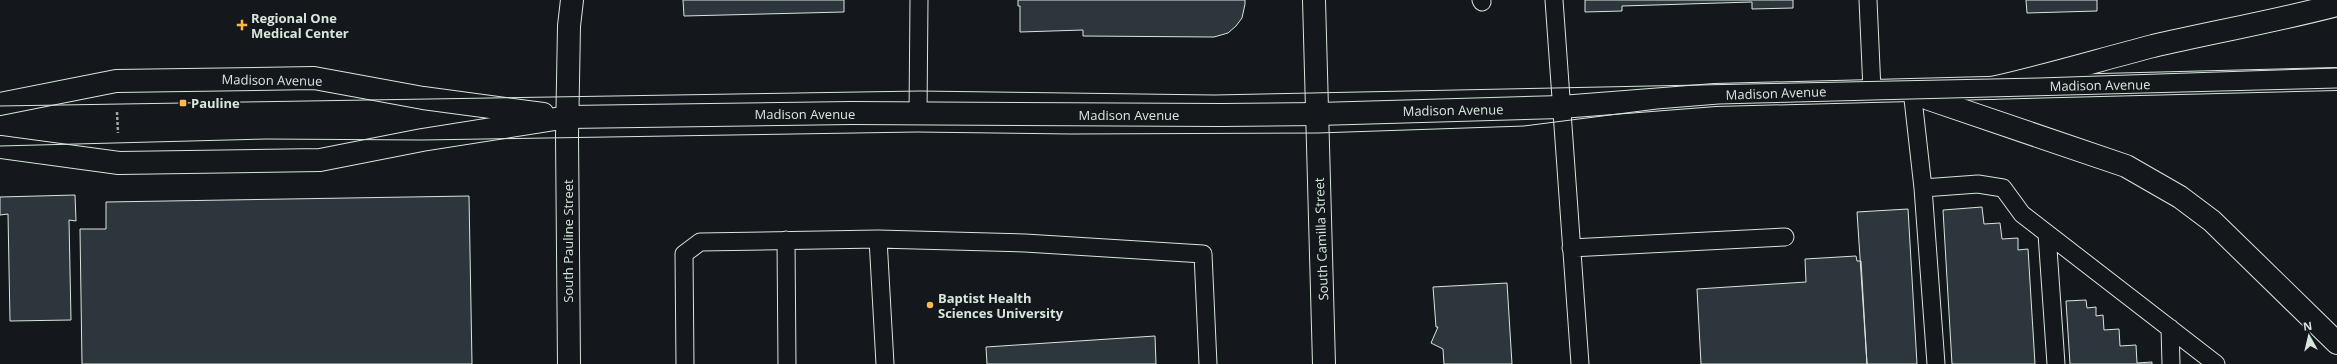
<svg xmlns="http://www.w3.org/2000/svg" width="2337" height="364" viewBox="0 0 2337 364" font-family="'Open Sans',sans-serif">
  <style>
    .building { fill: #2c363c; stroke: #d8e6dc }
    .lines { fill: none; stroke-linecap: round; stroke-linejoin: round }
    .service-casing { stroke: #d8e6dc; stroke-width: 19 }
    .minor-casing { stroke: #d8e6dc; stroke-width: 24 }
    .tertiary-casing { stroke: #d8e6dc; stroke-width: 24 }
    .secondary-casing { stroke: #d8e6dc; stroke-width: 24 }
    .motorway-casing { stroke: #d8e6dc; stroke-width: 24 }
    .path { stroke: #9da8a2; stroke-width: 2.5; stroke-dasharray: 3 2; stroke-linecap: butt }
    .service { stroke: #14181c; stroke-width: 17 }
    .minor { stroke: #14181c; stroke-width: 22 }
    .tertiary { stroke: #14181c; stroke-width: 22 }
    .secondary { stroke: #14181c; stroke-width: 22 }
    .motorway { stroke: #14181c; stroke-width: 22 }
    .tram { stroke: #d8e6dc; stroke-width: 1 }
    .poi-dot { fill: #ffb74d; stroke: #14181c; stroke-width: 1.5 }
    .labels { text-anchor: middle; stroke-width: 3; stroke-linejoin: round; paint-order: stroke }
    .poi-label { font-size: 13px; font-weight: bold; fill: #d8e6dc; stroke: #14181c; text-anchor: start }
    .street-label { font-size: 13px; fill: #d8e6dc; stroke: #14181c }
  </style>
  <rect width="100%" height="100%" fill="#14181c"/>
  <path class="building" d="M683,0H844V12L684,16Z
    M1018,0H1245V4L1242,18L1236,26L1228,33L1214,37L1083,36V30L1020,32V6H1018Z
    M1585,0H1793V8L1752,9V2L1622,6V11L1585,12Z
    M2026,0H2097V11L2027,13Z
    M75,195L76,221L69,220L71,320L10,321L8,214L0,215V197Z
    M469,196L472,364H82L80,229H106V202Z
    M1982,207L1984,224L2000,223L2002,239L2018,238V250L2028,249L2035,364H1952L1943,210Z
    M1908,209L1917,364H1867L1857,212Z
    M1856,256L1857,261H1861L1867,364H1701L1697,289L1806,282L1805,259Z
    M1507,283L1512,364H1444L1443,349L1431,343L1438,327H1436L1433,287Z
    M2086,300L2087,308L2096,307V316L2103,315L2104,330L2119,329L2120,346L2136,345L2137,363L2152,362V364H2070L2066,301Z
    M1155,336L1156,364H987L986,347Z"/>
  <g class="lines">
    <g class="service-casing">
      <path id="service" d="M1481,0L1482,2
        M1554,0L1580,364
        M1868,0L1872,90
        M1912,90L1923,188L1936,364
        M918,114L919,0
        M1923,188L1978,184L2003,188L2022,214L2216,364
        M2047,234L2056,364
        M878,239L1025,243L1203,254L1208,364
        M786,240L787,364
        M1571,248L1785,237
        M2170,328L2171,364
        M685,364L684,254L700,242L878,239L885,364"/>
    </g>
    <g class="minor-casing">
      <path id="minor" d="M1314,0L1324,364"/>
    </g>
    <g class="tertiary-casing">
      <path id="tertiary" d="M0,104L116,81L314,78L423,98L543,114
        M0,147L119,163L320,160L422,140L568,117L852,113L1221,115L1318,114L1561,107L1715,95L2337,79"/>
    </g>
    <g class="secondary-casing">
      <path id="secondary" d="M569,364L567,136L569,26L572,0"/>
    </g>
    <g class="motorway-casing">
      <path id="motorway" d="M1992,88C2046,76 2099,60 2153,46C2214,32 2276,21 2337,5
        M1912,90L1929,99L2126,166L2180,197L2212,221L2337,343"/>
    </g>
    <path class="path" d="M117,112L118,133"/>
    <use href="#service" class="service"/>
    <use href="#minor" class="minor"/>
    <use href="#tertiary" class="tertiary"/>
    <use href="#secondary" class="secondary"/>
    <use href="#motorway" class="motorway"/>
    <path class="tram" d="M0,106L920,91L1214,95L2039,78L2337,68
      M0,146L266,139L422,140L917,132L1071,134L1318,133L1524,126L1657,109L1719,104L2337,88"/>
  </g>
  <g class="poi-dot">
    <path d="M240 19h4v4h4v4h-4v4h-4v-4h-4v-4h4z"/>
    <rect x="179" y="99" width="8" height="8" rx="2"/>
    <circle cx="930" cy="305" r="4"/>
  </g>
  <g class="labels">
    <g class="poi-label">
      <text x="251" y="23">Regional One<tspan x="251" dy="15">Medical Center</tspan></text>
      <text x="191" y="108">Pauline</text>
      <text x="938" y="303">Baptist Health<tspan x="938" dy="15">Sciences University</tspan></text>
    </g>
    <g class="street-label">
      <text transform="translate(272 80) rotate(1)" y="5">Madison Avenue</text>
      <text transform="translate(2100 85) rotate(-1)" y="5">Madison Avenue</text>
      <text transform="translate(1776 93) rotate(-2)" y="5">Madison Avenue</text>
      <text transform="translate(1453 110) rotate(-1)" y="5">Madison Avenue</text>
      <text x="805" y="119">Madison Avenue</text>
      <text x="1129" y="120">Madison Avenue</text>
      <text transform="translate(1321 239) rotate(-92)" y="5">South Camilla Street</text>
      <text transform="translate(568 241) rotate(-90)" y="5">South Pauline Street</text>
    </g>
  </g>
  <g transform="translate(2309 336) rotate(352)" stroke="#14181c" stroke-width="3" paint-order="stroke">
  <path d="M0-3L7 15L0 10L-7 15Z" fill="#d8e6dc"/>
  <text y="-6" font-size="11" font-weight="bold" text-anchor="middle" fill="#d8e6dc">N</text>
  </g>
</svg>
